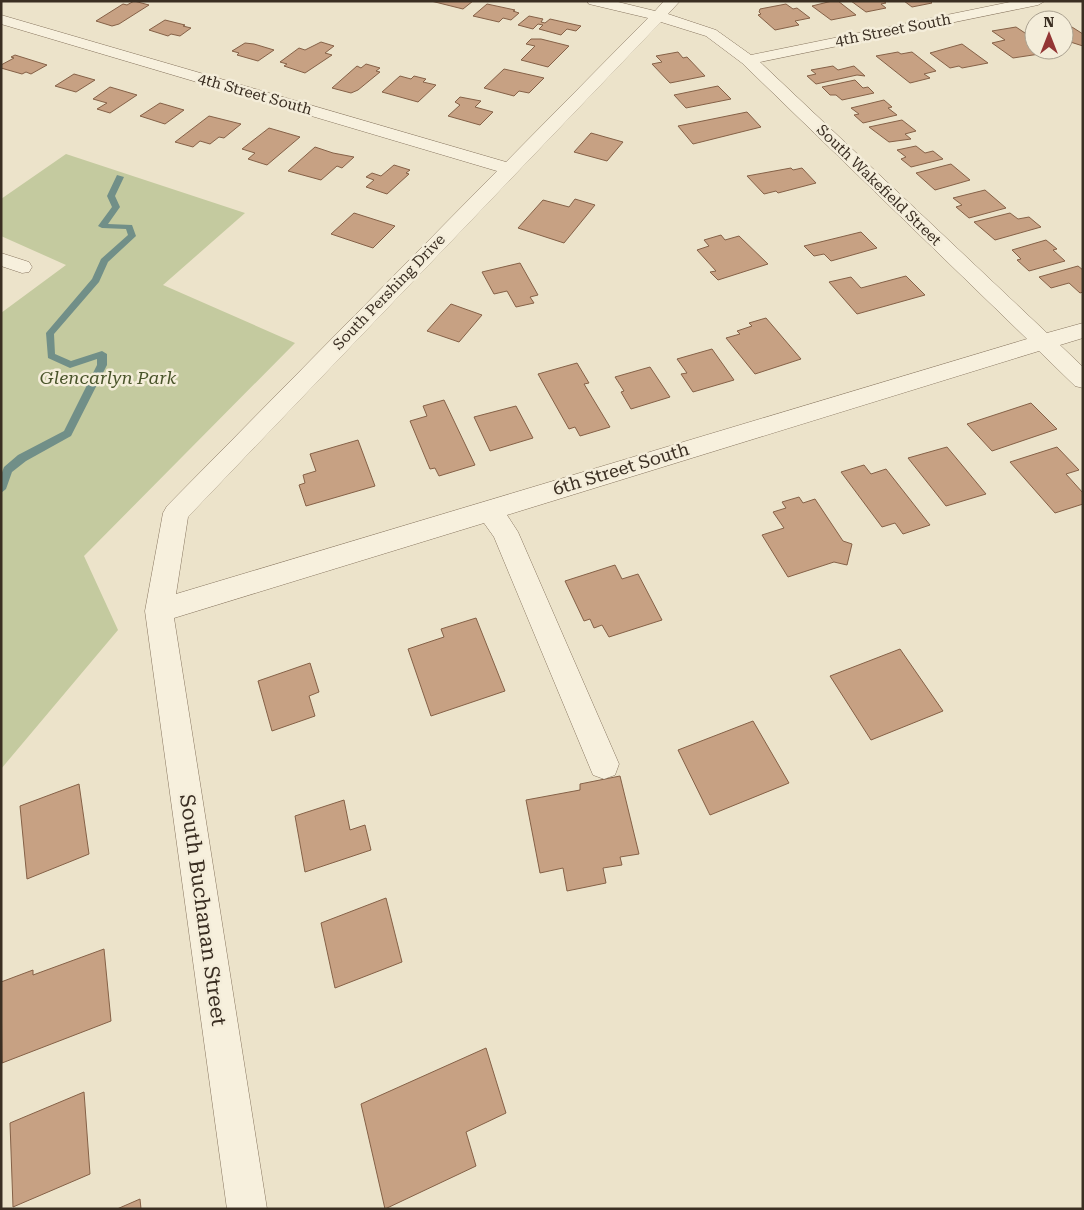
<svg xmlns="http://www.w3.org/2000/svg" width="1084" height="1210" viewBox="0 0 1084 1210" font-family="'Roboto Serif',serif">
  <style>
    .green { fill: #c4ca9f }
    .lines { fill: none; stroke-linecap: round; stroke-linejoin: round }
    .stream { fill: #718f88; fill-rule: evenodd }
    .building { fill: #c7a183; stroke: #856147 }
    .minor-casing { stroke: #887660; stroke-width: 1 }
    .minor { fill: #f7f0dd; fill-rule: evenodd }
    .labels { text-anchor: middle; stroke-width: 5; stroke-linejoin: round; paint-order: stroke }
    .far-street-label { font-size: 15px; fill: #3a2e22; stroke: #f4edda }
    .park-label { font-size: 18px; font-style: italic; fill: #49542a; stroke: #f4edda }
    .street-label { font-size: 18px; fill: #3a2e22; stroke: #f4edda }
    .near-street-label { font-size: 21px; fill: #3a2e22; stroke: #f4edda }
  </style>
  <rect width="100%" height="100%" fill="#ece3ca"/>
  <path class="green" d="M66,154L245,213L163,285L295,343L84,556L118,630L1,769V313L66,265L1,236V199Z"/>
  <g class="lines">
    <path class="stream" d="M117,175L124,177L115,196L120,207L108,224L132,225L136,236L108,262L99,282L54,334L55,354L71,361L102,351L107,354V365L71,436L26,461L12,472L6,489L1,493V475L4,467L18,455L64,431L97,365V359L70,368L48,358L46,333L92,279L101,259L128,235L126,229L102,228L98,226L112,207L107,196Z"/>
  </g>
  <path class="building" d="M134,1L149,5L119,24L112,26L96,21L123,4L127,5Z
    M431,1H473L463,9Z
    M832,1H838L856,15L831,20L812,6Z
    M851,1H883L886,3L881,4L886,8L866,12Z
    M904,1H930L932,3L912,7Z
    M487,4L515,10L513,11L519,13L511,20L503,18L499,22L473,16Z
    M786,4L793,9L797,8L810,18L795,21L799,25L775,30L758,15L761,14L759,12L760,9Z
    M529,16L543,19L541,22L545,23L550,19L581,26L576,31L567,29L561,35L539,29L543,25L538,24L533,29L518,25Z
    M165,20L185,25L183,26L191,28L180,36L171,34L168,36L149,30Z
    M1064,22L1083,34V46L1064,40Z
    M1016,27L1034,39V50L1053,52L1013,58L992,43L1005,40L992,31Z
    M531,39H541L569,46L548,67L521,60L535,46L526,44Z
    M321,42L334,46L325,53L332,55L305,73L284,66L287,64L280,62L299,48L305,50Z
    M245,43L254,44L274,50L258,61L237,55L239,53L232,51Z
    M962,44L988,63L962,68L959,66L950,68L930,53Z
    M678,52L683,58L687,57L705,76L670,83L652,64L662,62L656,56Z
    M898,52L901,54L912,52L936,71L924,74L930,78L910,83L876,56Z
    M15,55L47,65L31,74L26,72L22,74L1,68V65L14,58L11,57Z
    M366,64L380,68L376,71L380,72L358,90L351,93L332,88L357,66L361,68Z
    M833,66L838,70L854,66L865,76L857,75L816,84L807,76L816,74L811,70Z
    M504,69L544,78L529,93L519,91L514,96L484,88Z
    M74,74L95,80L76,92L55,86Z
    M400,76L411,79L414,76L426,79L423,82L436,85L418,102L382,92Z
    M855,80L863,88L868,87L874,93L842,100L836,95H830L822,87Z
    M718,86L731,99L686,108L674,95Z
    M110,87L137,95L110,113L97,109L107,103L93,99Z
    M460,97L481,101L475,107L493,112L480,125L448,116L460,105L455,102Z
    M884,100L892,107L888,108L897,115L863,123L854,115L859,114L851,108Z
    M160,103L184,110L165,124L140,116Z
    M747,112L761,127L693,144L678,126Z
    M209,116L241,124L224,138L219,137L210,144L200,141L193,147L175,142Z
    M902,120L916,131L905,134L911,139L889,142L869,127Z
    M269,128L300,137L267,165L248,159L255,153L242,149Z
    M591,133L623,142L607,161L574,152Z
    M916,146L925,153L933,151L943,159L911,167L901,159L906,157L897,150Z
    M315,147L333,153L354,157L342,168L337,166L321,180L288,171Z
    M951,164L970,180L935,190L916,173Z
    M394,165L410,170L406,173L409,174L387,194L366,187L374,180L366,177L372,173L381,176Z
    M791,168L793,170L802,168L816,183L778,193L776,191L764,194L747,176Z
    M985,190L1006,208L969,218L956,207L962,205L953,198Z
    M575,199L595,205L564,243L518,228L543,200L569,207Z
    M354,213L395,226L373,248L331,234Z
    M1010,213L1018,219L1029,217L1041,227L995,240L974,222Z
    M861,232L877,248L831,261L824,254L814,256L804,246Z
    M721,235L725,240L739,236L768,264L718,280L710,272L716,271L697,250L709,246L704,240Z
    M1046,240L1057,249L1053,250L1065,261L1029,271L1017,260L1021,259L1012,250Z
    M520,263L538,295L530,297L534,303L516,307L507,291L494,294L482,272Z
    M1078,266L1083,270V292L1080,293L1069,283L1051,288L1039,277Z
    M906,276L925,295L857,314L829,282L851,277L861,288Z
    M451,304L482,315L459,342L427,331Z
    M766,318L801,359L755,374L726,338L740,334L737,331L752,326L749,323Z
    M712,349L734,380L693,392L681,374L687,373L677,359Z
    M577,363L589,383L584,384L610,427L580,436L575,427L569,429L538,374Z
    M650,367L670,397L631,409L621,392L624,391L615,377Z
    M444,400L475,465L439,476L435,468L430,469L410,421L427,416L423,406Z
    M1031,403L1057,429L992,451L967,424Z
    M516,406L533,438L490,451L474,417Z
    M358,440L375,486L306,506L299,485L305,483L303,475L316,471L310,454Z
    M947,447L986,494L946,506L908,458Z
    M1057,447L1079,470L1066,474L1083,493V504L1055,513L1010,462Z
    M864,465L871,474L886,469L930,525L903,534L895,523L882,527L841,472Z
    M799,497L803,503L815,499L843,541L852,544L847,565L834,562L788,577L762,535L784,528L773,512L786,508L782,502Z
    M615,565L622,579L638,574L662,620L609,637L602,625L594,628L590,619L584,621L565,581Z
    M476,618L505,691L431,716L408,649L444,637L441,629Z
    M900,649L943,711L871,740L830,676Z
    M310,663L319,692L309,696L315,716L272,731L258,681Z
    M753,721L789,783L710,815L678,750Z
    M620,776L639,854L620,857L622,865L603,868L606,883L567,891L563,868L540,873L526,800L580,790V784Z
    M79,784L89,854L27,879L20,806Z
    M344,800L350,830L365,825L371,850L305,872L295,816Z
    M386,898L402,962L335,988L321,923Z
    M104,949L111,1021L2,1063L1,982L33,970V975Z
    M486,1048L506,1113L466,1132L476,1166L385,1209L361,1104Z
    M84,1092L90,1174L13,1207L10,1123Z
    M140,1199L141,1209H117Z"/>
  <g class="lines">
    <g class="minor-casing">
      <path id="minor" d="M587,1H614L655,11L664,1H680L668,14L716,30L751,55L1015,1H1045L1038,5L760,62L1047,333L1083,323V338L1060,345L1083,367V388L1075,386L1039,351L507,515L518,532L619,764L615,775L604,779L593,775L494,537L484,523L174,618L267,1209H227L145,611L163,513L167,506L497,171L1,24V15L506,162L648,18L589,4ZM661,22L706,36L742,63L1027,339L176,594L188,517Z
        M1,253L29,262L32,267L29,272L22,273L1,266Z"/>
    </g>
    <use href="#minor" class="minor"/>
  </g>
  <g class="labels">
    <g class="far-street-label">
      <text transform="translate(893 30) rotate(-11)" y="5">4th Street South</text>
      <text transform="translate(255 94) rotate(16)" y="5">4th Street South</text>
      <text transform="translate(879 185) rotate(44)" y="5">South Wakefield Street</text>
      <text transform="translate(389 292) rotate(-46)" y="5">South Pershing Drive</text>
    </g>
    <g class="park-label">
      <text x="108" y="384">Glencarlyn Park</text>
    </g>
    <g class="street-label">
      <text transform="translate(621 469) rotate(-17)" y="6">6th Street South</text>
    </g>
    <g class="near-street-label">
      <text transform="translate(203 910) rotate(82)" y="7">South Buchanan Street</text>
    </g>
  </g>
  <rect width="1084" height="1210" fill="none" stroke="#3a2e22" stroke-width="5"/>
  <g transform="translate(1049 35)"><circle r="24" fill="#f4edda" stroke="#aaa190"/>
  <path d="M0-4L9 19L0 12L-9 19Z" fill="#933534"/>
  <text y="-8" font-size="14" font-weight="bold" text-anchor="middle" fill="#3a2e22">N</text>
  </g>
</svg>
